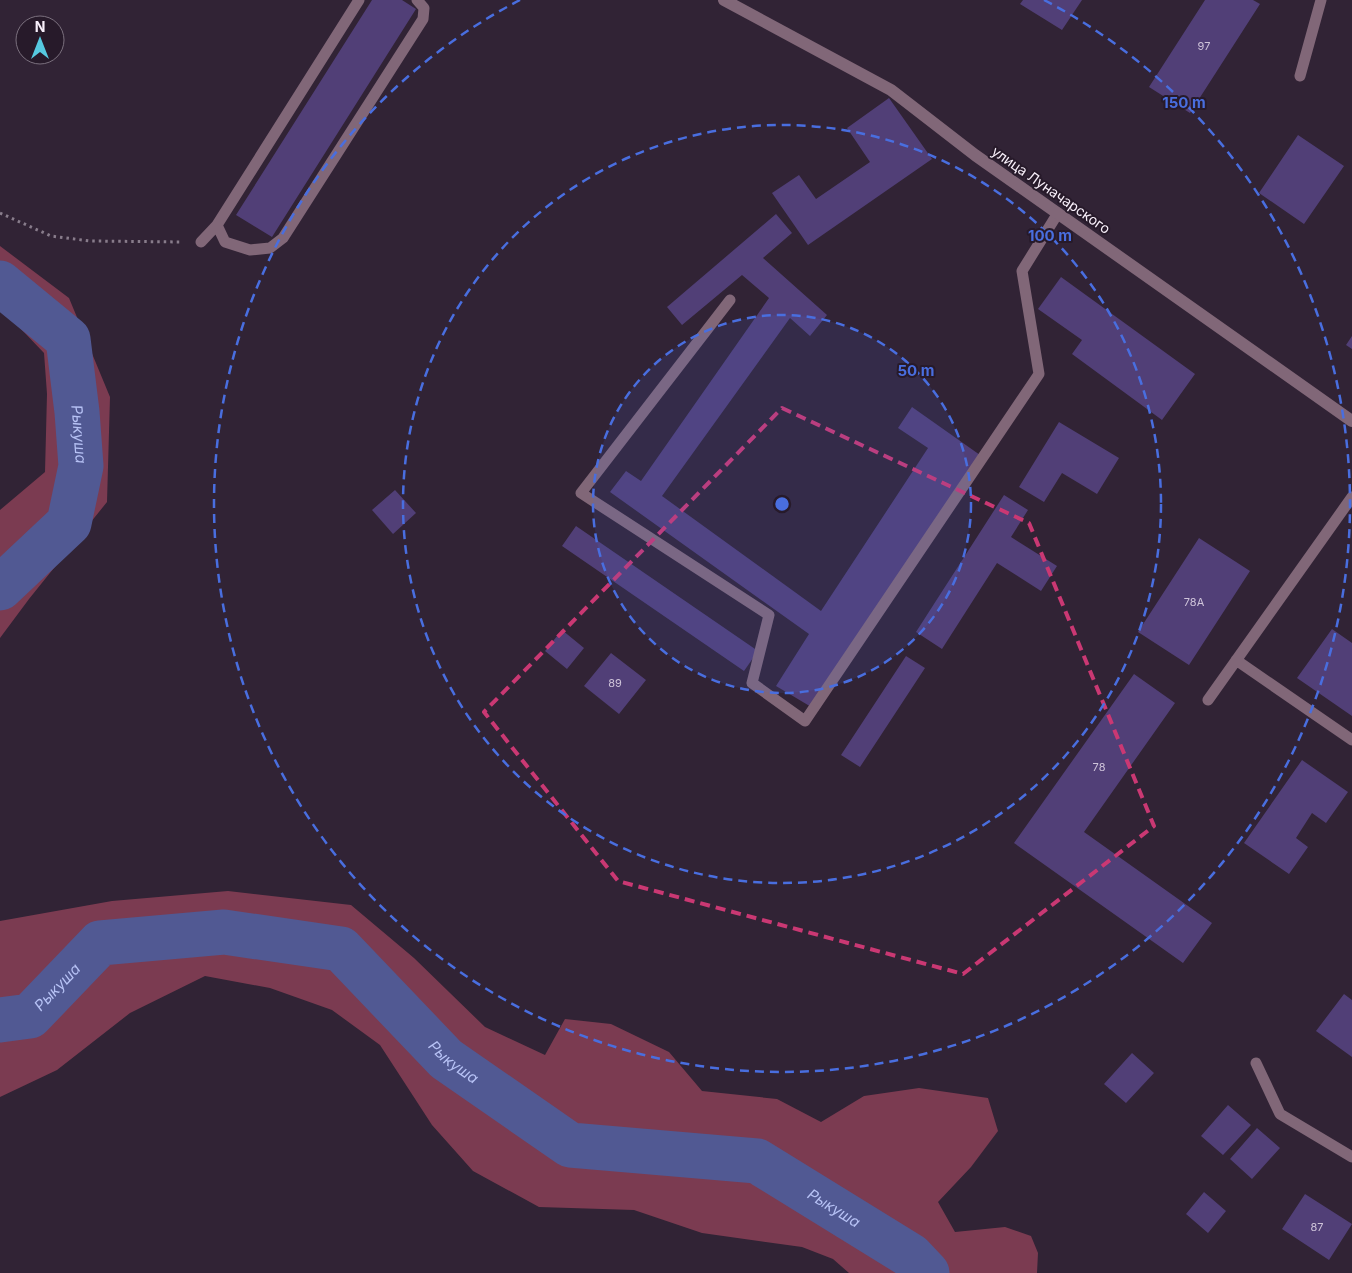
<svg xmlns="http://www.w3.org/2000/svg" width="1352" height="1273" viewBox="0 0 1352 1273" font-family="Inter,sans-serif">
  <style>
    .forest { fill: #7b3b51 }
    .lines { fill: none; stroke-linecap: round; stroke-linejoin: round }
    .river { stroke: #515993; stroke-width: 45 }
    .building { fill: #513f77 }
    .path { stroke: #887c8b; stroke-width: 3; stroke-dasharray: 2.5 4; stroke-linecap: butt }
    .lane { stroke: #816778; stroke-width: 11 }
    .street { stroke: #816778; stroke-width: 12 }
    .marked { fill: none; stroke: #ca3873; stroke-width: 4; stroke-dasharray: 10 6; stroke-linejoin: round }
    .ring { fill: none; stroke: #496edf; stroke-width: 2.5; stroke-dasharray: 9 6 }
    .labels { text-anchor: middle; stroke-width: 4; stroke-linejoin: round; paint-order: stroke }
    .number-label { font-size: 11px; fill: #cfc4da }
    .street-label { font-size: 14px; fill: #f9f0fb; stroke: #271a2a }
    .water-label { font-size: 15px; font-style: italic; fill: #b7c2f5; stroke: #271a2a }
    .centre { fill: #496edf; stroke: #271a2a; stroke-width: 2.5 }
    .ring-label { font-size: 15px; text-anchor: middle; font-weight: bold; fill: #496edf; stroke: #271a2a; stroke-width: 4; stroke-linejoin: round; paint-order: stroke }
  </style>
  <rect width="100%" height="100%" fill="#312335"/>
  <path class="forest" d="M0,246L69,298L110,397L107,502L29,599L0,638V510L45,472L47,394L44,353L0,307Z
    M228,891L351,905L414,958L485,1027L545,1055L565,1019L611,1024L669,1052L702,1091L777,1099L821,1122L864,1096L919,1088L988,1098L998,1131L971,1167L938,1202L955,1232L1005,1227L1031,1236L1038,1253L1037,1273H849L833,1259L802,1247L702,1233L634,1210L539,1207L473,1171L432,1125L380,1045L332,1010L270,988L205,976L130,1013L57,1070L0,1097V921L112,901Z"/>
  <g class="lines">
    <g class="river">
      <path id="s1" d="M0,283L68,339L77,412L81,466L69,523L0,588"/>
      <path id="s2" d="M0,1020L30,1016L100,943L224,932L341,949L446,1059L570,1145L757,1161L911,1256L927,1273"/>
    </g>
  </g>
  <path class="building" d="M372,0H402L416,9L272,237L236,215Z
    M1023,0H1082L1062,30L1020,4Z
    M1205,0H1253L1260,4L1190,113L1149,87Z
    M889,98L932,159L808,245L772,193L799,175L816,199L870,162L847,128Z
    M1298,135L1344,166L1304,224L1259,193Z
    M776,214L792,233L763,258L827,315L810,336L790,318L662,496L821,611L928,448L898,428L912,407L980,455L818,711L776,686L809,634L610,492L626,471L641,481L769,298L742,275L682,325L667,307Z
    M1061,277L1195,374L1162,420L1072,354L1082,340L1038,309Z
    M1352,336V349L1346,345Z
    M1059,422L1119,458L1097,494L1062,473L1044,502L1019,487Z
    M395,490L416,513L393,534L372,510Z
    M1004,495L1028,510L1011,537L1057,566L1041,591L997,563L942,649L916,632Z
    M576,526L758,651L744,671L562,546Z
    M1199,538L1250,571L1189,665L1138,632Z
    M1332,629L1352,643V716L1297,678Z
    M562,630L584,648L567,669L545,651Z
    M611,653L646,680L619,714L584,686Z
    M906,656L925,668L860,767L841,755Z
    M1134,674L1175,703L1084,832L1212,923L1183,963L1014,843Z
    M1302,760L1348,792L1326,823L1312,813L1296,838L1308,847L1289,874L1244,843Z
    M1344,994L1352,1000V1057L1316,1031Z
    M1132,1053L1154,1073L1126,1103L1104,1084Z
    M1228,1105L1251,1125L1223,1155L1201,1136Z
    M1257,1128L1280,1148L1252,1179L1230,1159Z
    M1204,1192L1226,1211L1208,1233L1186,1214Z
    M1305,1194L1352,1224L1329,1260L1282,1229Z"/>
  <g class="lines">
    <path class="path" d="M0,213L51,236L90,241L183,242"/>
    <path class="lane" d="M1300,76L1321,0
      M217,225L225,242L250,250L270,248L283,238L423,19L424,8L417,0
      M201,242L217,225L359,0
      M730,300L581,493L769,615L752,683L805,721L1039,374L1022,271L1058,213
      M1236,660L1352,740
      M1208,700L1352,497
      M1256,1063L1280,1114L1352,1157"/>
    <path class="street" d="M724,0L891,90L975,155L1352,421"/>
  </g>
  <path class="marked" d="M782,408L1029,523L1154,826L963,974L618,881L484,712Z"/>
  <circle cx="782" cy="504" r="189" fill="#496edf" fill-opacity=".12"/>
  <g class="ring">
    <circle cx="782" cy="504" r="189"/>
    <circle cx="782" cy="504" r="379"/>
    <path d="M1044 0A568 568 0 1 1 520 0"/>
  </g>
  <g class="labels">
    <g class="number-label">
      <text x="1204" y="50">97</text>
      <text x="1194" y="606">78А</text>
      <text x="615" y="687">89</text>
      <text x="1099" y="771">78</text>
      <text x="1317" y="1231">87</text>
    </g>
    <g class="street-label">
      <text transform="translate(1051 190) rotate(35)" y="5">улица Луначарского</text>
    </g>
    <g class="water-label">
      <text dy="5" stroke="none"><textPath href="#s1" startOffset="184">Рыкуша</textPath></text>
      <text dy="5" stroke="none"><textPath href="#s2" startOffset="70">Рыкуша</textPath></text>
      <text dy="5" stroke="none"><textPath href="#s2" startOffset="534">Рыкуша</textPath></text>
      <text dy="5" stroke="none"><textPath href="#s2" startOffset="955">Рыкуша</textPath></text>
    </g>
  </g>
  <circle cx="782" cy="504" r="8" class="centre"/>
  <g class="ring-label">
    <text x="1184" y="108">150 m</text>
    <text x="1050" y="241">100 m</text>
    <text x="916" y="376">50 m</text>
  </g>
  <g transform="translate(40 40)"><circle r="24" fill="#271a2a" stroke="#7b707e"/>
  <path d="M0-4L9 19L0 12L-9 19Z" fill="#56c9e0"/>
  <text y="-8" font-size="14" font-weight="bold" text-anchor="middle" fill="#f9f0fb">N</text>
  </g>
</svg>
